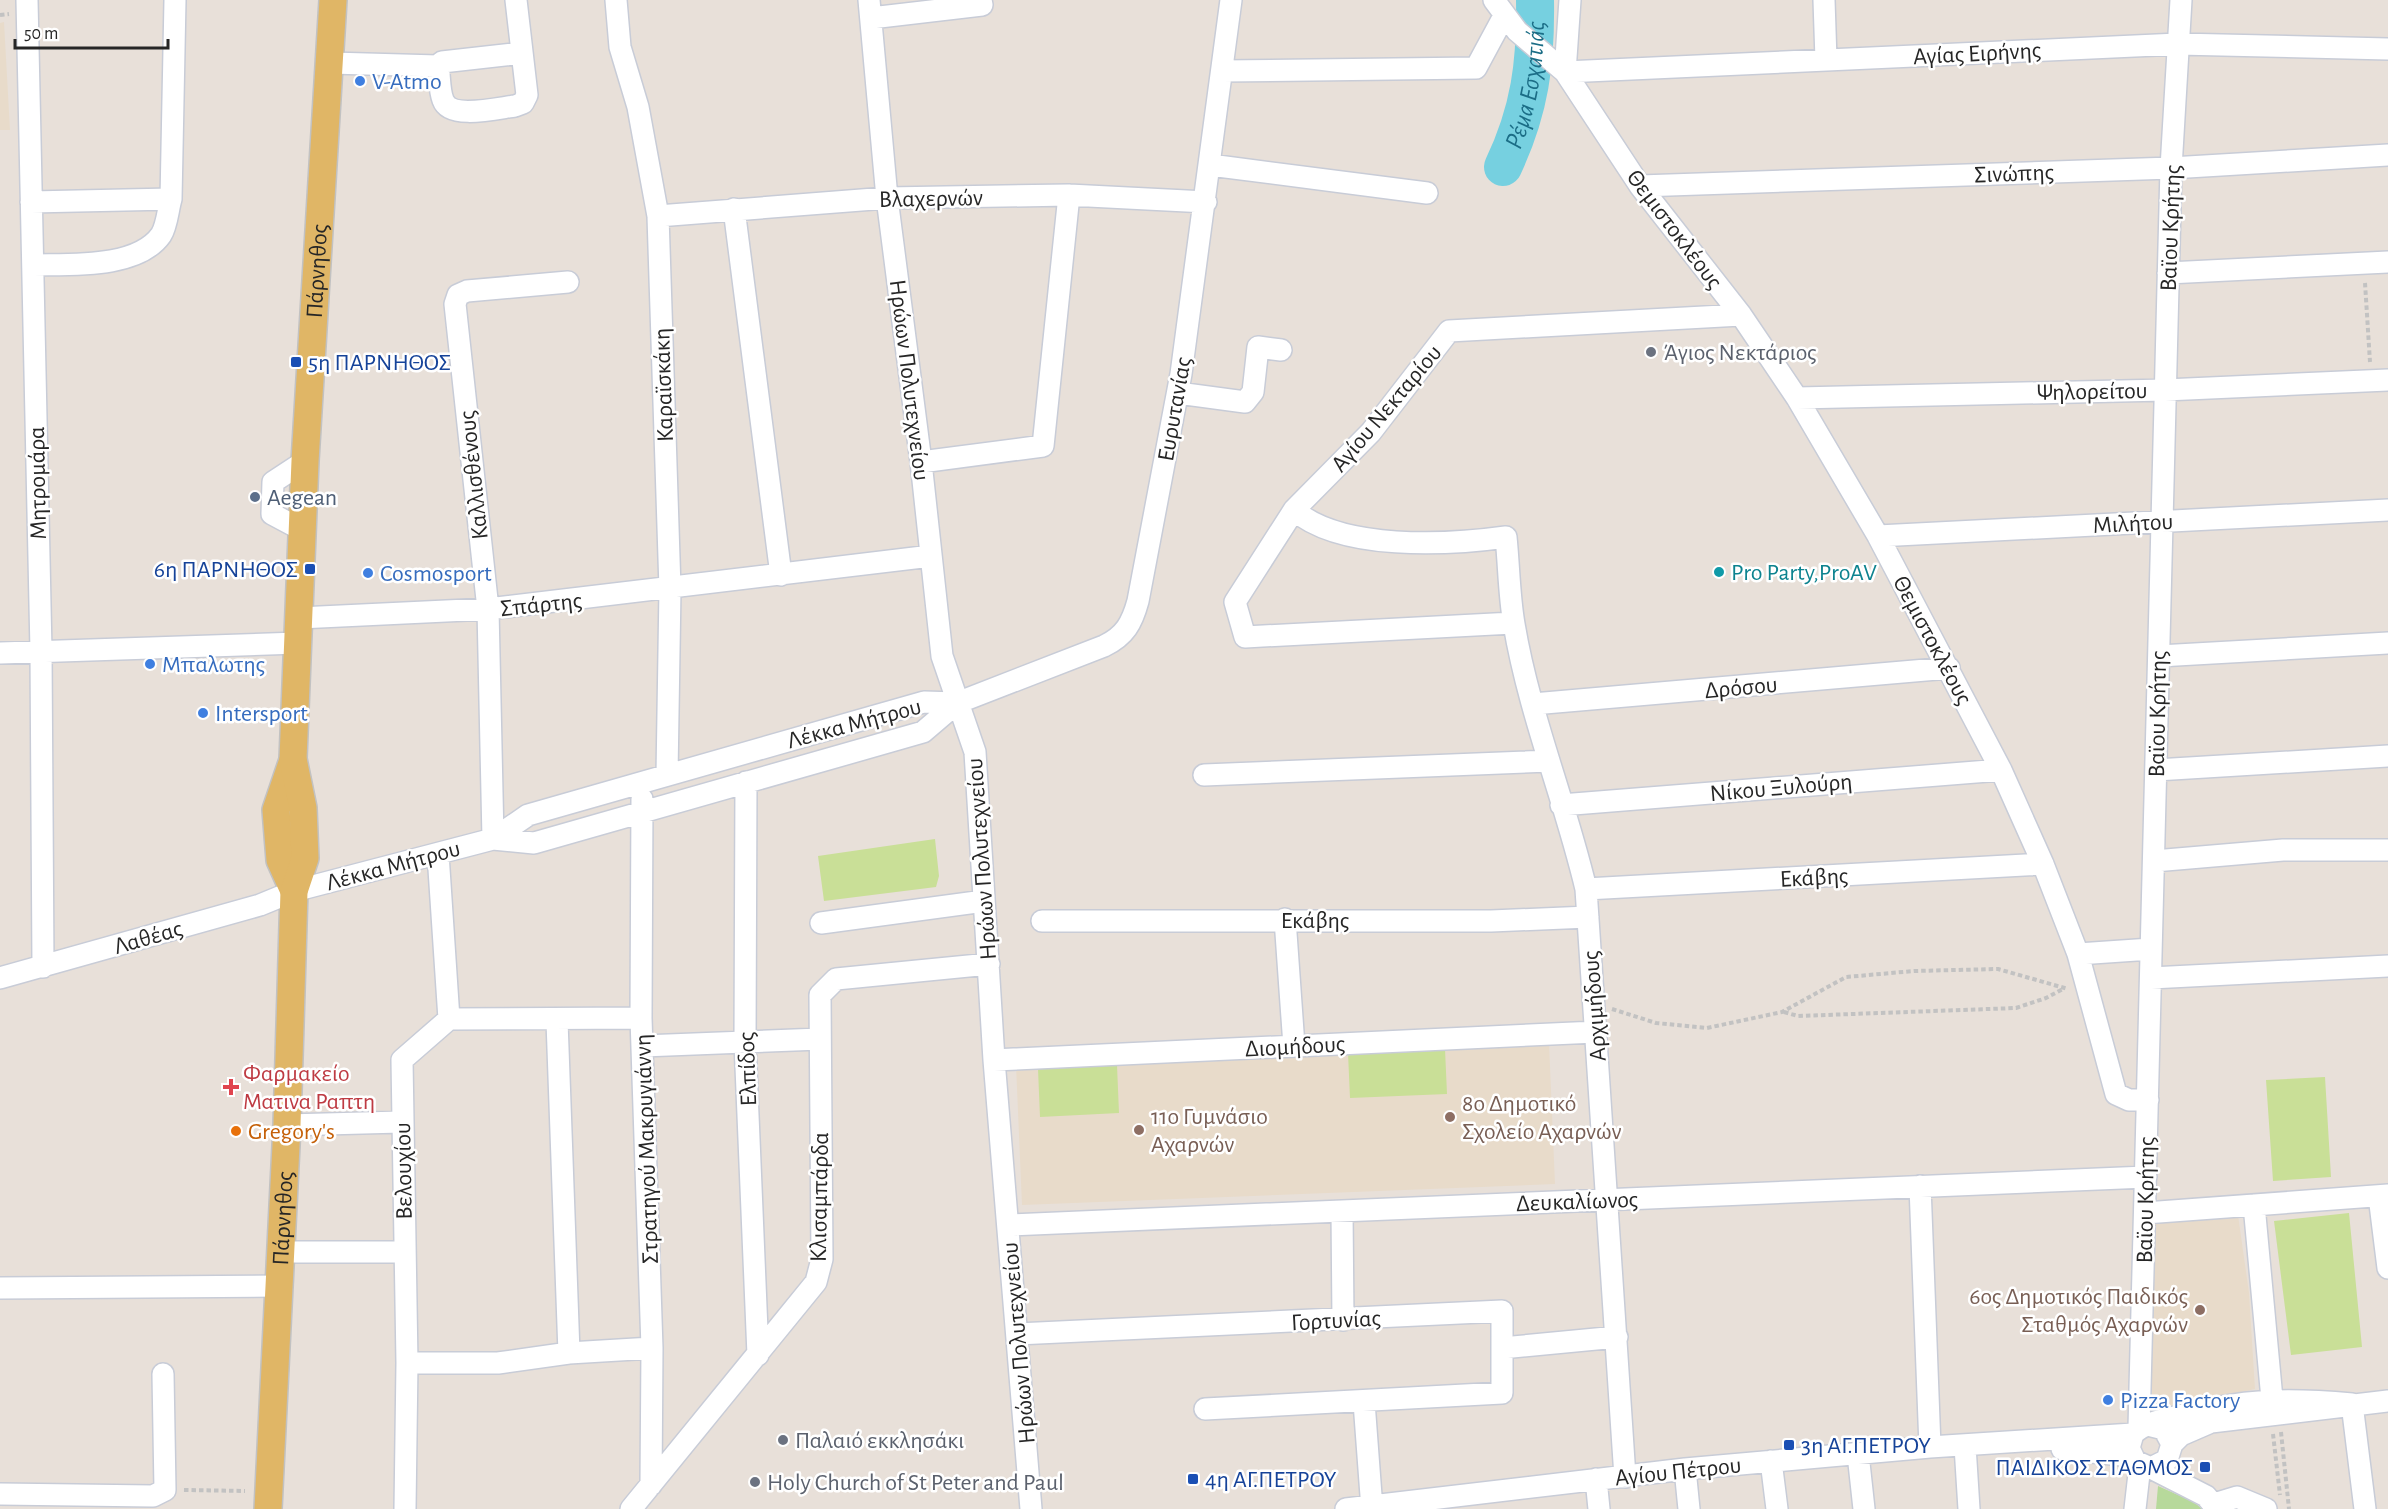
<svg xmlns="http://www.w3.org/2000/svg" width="2388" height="1509" viewBox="0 0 2388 1509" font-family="'Alegreya Sans',sans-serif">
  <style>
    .education { fill: #e8dbca }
    .green { fill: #b7d99b }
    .pitch { fill: #c9df97 }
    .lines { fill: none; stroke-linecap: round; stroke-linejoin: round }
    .river { stroke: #76d0e0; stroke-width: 38 }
    .minor-casing { stroke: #c8ccd7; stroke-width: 24 }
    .major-casing { stroke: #c2c2c2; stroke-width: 30 }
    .path { stroke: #c2c2c2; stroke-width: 4; stroke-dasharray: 4.5 3; stroke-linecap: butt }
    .minor { stroke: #fff; stroke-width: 21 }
    .major { stroke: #e0b666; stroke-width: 27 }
    .shop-dot { fill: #3f7fe0; stroke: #fff; stroke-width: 2 }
    .worship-dot { fill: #6b7280; stroke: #fff; stroke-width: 2 }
    .transit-dot { fill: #1a4fb4; stroke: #fff; stroke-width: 2 }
    .service-dot { fill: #5c6f8a; stroke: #fff; stroke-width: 2 }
    .culture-dot { fill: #0f9aa8; stroke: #fff; stroke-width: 2 }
    .health-dot { fill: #e0444e; stroke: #fff; stroke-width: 2 }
    .education-dot { fill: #8d6e63; stroke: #fff; stroke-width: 2 }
    .food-dot { fill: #e8710a; stroke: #fff; stroke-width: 2 }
    .labels { text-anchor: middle; stroke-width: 5; stroke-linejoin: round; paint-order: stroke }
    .street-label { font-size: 24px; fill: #262626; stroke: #fff }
    .shop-label { font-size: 24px; fill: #366cbe; stroke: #fff; text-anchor: start }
    .worship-label { font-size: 24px; fill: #5b616d; stroke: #fff; text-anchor: start }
    .transit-label { font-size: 24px; fill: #164399; stroke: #fff; text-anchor: start }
    .service-label { font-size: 24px; fill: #4e5e75; stroke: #fff; text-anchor: start }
    .culture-label { font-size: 24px; fill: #0d838f; stroke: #fff; text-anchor: start }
    .health-label { font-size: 24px; fill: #be3a42; stroke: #fff; text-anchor: start }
    .education-label { font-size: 24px; fill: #785e54; stroke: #fff; text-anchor: start }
    .food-label { font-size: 24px; fill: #c56008; stroke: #fff; text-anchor: start }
    .water-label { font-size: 26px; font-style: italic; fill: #1b6d86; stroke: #fff }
  </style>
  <rect width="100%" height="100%" fill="#e8e0d9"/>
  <path class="education" d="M4,22L10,130H0V23Z
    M1549,1043L1555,1184L1022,1205L1016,1065Z
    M2238,1215L2249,1293L2255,1389L2194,1402L2192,1401L2154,1412L2150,1406L2151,1218Z"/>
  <path class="green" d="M2158,1486L2194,1502L2202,1509H2156Z"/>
  <path class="pitch" d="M935,839L939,876L936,887L824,901L818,856Z
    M1445,1049L1447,1094L1350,1098L1348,1053Z
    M1117,1065L1119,1113L1040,1117L1038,1069Z
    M2325,1077L2331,1177L2273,1181L2266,1080Z
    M2349,1213L2362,1347L2291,1355L2274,1221Z"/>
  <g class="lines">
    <path class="river" id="s1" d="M1503,167C1530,110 1536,63 1535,0"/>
    <g class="minor-casing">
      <path id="minor" d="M27,0L41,651L43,967
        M516,0L527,95L523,103L515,106C498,108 450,120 443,100C439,90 440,77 438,66L442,62L522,53
        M616,0L620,47L638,107L658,216L670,589L667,775
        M869,0L887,198L921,462L942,656L975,752L994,1060L1031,1509
        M1494,0L1517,31L1565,72L1640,186L1741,315L1797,398L1878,536L2001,770L2043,864L2078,954L2116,1094L2129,1100H2148
        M1824,0L1826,60
        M871,18L982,5L981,0
        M331,63L438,66
        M1222,71L1476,68L1504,16
        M1565,72L2178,44L2388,49
        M1565,72L1570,0
        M1210,165L1427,193
        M1640,186L2171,168L2388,155
        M31,202L171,199L175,0
        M734,209L781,575
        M658,216L887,198L1069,195L1206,202
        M33,265C69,264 137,269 161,235C167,226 168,209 171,199
        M2168,273L2388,262
        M1178,393L1245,402L1253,392L1258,347L1281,350
        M1797,398L2165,390L2388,380
        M921,462L1043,446L1069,195
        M1294,510C1341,551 1448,545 1506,537C1509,566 1509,595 1514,624C1529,714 1565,800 1586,889L1625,1477
        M302,530L272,514L273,482L305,461
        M1878,536L2388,510
        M299,618L488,609L931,556
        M1513,623L1245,637L1235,602L1294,510L1371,432L1449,331L1741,315
        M0,653L298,643
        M2159,656L2388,643
        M1533,704L1949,668
        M2156,770L2388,756
        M1204,775L1549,761
        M746,782L745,1043L758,1355
        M642,799L641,1018L652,1348L651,1485
        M1561,805L2001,770
        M493,839L534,843L923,732L957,703L1104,646C1125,636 1132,623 1138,601L1181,374L1231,0
        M493,839L488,609L455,304L458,295L467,291L568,282
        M438,854L449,1019
        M2154,861L2283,850H2388
        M1586,889L2043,864
        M1285,919L1294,1046
        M1042,921H1491L1588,917
        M821,923L984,901
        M2078,954L2151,949
        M0,978L260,905L294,891L493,839L528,815L924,702L957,703
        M2151,978L2388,966
        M449,1019L641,1018
        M557,1021L569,1353
        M643,1046L820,1039
        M994,1060L1596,1032
        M287,1125L401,1122
        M1920,1186L1930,1447
        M2379,1196L2388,1268
        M2254,1205L2272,1399
        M1342,1211L1343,1320
        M2145,1213L2388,1195
        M1008,1225L2146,1177
        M281,1252H405
        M0,1288L279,1286
        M1017,1334L1502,1311V1348L1617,1337
        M407,1363H498L569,1353L652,1348
        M1364,1402L1372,1509
        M2352,1404L2365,1509
        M1205,1409L1502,1393V1348
        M2148,1425L2164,1429L2172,1444L2167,1460L2151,1468L2135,1461L2129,1448L2133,1434C2145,1422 2164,1420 2179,1416C2243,1399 2287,1398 2352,1404
        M2139,1428L2171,168L2181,0
        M2172,1444L2181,1435L2211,1422L2388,1401
        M1965,1446L1969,1509
        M2062,1449L2131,1456
        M1858,1454L1864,1509
        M1771,1461L1777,1509
        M2151,1468L2206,1496L2217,1509
        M1685,1469L1689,1509
        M1596,1479L1599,1509
        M0,1494L153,1496L165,1490L163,1374
        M2214,1504L2237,1497L2266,1509
        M405,1509L407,1363L402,1060L449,1019
        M631,1509L816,1282L822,1259L820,995L836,979L989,964
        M1346,1509L1685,1469L1930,1447L2133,1434
        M2135,1509L2140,1465"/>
    </g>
    <g class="major-casing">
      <g id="major">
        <path d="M293,760L276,810L280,860L294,891"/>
        <path id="s2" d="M268,1509L287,1125L294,891L305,858L303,808L293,759L305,461L333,0"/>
      </g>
    </g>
    <path class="path" d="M0,15L9,14
      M2365,283L2370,362
      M1612,1009L1656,1023L1707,1028L1782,1012L1846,977L1914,971L1998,969L2068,989
      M1784,1012L1798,1016L2016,1008L2046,998L2063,989
      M2281,1432L2289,1509
      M2273,1434L2280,1495
      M184,1490L245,1491"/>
    <use href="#minor" class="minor"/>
    <use href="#major" class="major"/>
  </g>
  <g class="shop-dot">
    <circle cx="360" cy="81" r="6"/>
    <circle cx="368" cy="573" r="6"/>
    <circle cx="150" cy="664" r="6"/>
    <circle cx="203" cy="713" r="6"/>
    <circle cx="2108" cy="1400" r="6"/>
  </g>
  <g class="worship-dot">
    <circle cx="1651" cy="352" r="6"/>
    <circle cx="783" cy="1440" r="6"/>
    <circle cx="755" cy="1482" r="6"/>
  </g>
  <g class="transit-dot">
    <rect x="290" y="356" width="12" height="12" rx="3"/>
    <rect x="304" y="563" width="12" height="12" rx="3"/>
    <rect x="1783" y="1439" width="12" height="12" rx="3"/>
    <rect x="2199" y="1461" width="12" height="12" rx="3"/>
    <rect x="1187" y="1473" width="12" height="12" rx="3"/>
  </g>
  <circle class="service-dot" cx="255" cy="497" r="6"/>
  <circle class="culture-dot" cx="1719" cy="572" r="6"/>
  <path class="health-dot" d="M228 1078h6v6h6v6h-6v6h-6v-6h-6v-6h6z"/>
  <g class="education-dot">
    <circle cx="1450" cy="1117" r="6"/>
    <circle cx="1139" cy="1130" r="6"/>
    <circle cx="2200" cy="1310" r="6"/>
  </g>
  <circle class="food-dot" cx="236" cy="1131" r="6"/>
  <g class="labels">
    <g class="street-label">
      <text transform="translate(1977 53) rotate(-3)" y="8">Αγίας Ειρήνης</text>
      <text transform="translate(2014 173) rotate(-2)" y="8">Σινώπης</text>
      <text transform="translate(931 198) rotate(-1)" y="8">Βλαχερνών</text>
      <text transform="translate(2170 228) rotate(-88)" y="8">Βαϊου Κρήτης</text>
      <text transform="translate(1675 229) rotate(53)" y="8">Θεμιστοκλέους</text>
      <text dy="8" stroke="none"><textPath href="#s2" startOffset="1242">Πάρνηθος</textPath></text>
      <text transform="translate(910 380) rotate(83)" y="8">Ηρώων Πολυτεχνείου</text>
      <text transform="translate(663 385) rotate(-92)" y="8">Καραϊσκάκη</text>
      <text transform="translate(2092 391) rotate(-1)" y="8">Ψηλορείτου</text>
      <text transform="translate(1386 408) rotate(-50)" y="8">Αγίου Νεκταρίου</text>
      <text transform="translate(1174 409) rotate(-80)" y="8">Ευρυτανίας</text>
      <text transform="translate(473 475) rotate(-96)" y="8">Καλλισθένους</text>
      <text transform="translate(37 483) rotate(-91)" y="8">Μητρομάρα</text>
      <text transform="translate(2133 523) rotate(-3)" y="8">Μιλήτου</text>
      <text transform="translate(541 604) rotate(-6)" y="8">Σπάρτης</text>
      <text transform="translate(1933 640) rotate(62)" y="8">Θεμιστοκλέους</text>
      <text transform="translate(1741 687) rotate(-5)" y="8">Δρόσου</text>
      <text transform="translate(2157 714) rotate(-89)" y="8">Βαϊου Κρήτης</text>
      <text transform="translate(854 723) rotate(-15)" y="8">Λέκκα Μήτρου</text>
      <text transform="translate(1781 787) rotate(-5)" y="8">Νίκου Ξυλούρη</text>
      <text transform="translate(981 859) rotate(-94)" y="8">Ηρώων Πολυτεχνείου</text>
      <text transform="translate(393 865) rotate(-15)" y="8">Λέκκα Μήτρου</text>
      <text transform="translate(1814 877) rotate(-3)" y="8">Εκάβης</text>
      <text x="1315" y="928">Εκάβης</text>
      <text transform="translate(148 937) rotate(-16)" y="8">Λαθέας</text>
      <text transform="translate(1594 1006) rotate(-94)" y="8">Αρχιμήδους</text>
      <text transform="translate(1295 1046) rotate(-3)" y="8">Διομήδους</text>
      <text transform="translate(747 1069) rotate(-92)" y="8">Ελπίδος</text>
      <text transform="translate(646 1149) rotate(-92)" y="8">Στρατηγού Μακρυγιάννη</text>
      <text transform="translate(403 1171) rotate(-91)" y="8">Βελουχίου</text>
      <text transform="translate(819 1197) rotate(-89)" y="8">Κλισαμπάρδα</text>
      <text transform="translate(2145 1200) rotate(-89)" y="8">Βαϊου Κρήτης</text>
      <text transform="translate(1577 1201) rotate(-2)" y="8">Δευκαλίωνος</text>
      <text dy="8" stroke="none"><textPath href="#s2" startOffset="291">Πάρνηθος</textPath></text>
      <text transform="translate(1336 1320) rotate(-3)" y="8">Γορτυνίας</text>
      <text transform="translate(1018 1343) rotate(-95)" y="8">Ηρώων Πολυτεχνείου</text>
      <text transform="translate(1678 1471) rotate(-6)" y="8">Αγίου Πέτρου</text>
    </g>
    <g class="shop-label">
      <text x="372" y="89">V-Atmo</text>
      <text x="380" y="581">Cosmosport</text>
      <text x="162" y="672">Μπαλωτης</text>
      <text x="215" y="721">Intersport</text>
      <text x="2120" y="1408">Pizza Factory</text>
    </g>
    <g class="worship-label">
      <text x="1663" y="360">Άγιος Νεκτάριος</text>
      <text x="795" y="1448">Παλαιό εκκλησάκι</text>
      <text x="767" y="1490">Holy Church of St Peter and Paul</text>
    </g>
    <g class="transit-label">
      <text x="308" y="370">5η ΠΑΡΝΗΘΟΣ</text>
      <text x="298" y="577" text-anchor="end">6η ΠΑΡΝΗΘΟΣ</text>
      <text x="1801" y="1453">3η ΑΓ.ΠΕΤΡΟΥ</text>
      <text x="2193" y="1475" text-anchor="end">ΠΑΙΔΙΚΟΣ ΣΤΑΘΜΟΣ</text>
      <text x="1205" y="1487">4η ΑΓ.ΠΕΤΡΟΥ</text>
    </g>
    <g class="service-label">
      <text x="267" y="505">Aegean</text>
    </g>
    <g class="culture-label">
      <text x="1731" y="580">Pro Party,ProAV</text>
    </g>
    <g class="health-label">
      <text x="243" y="1081">Φαρμακείο<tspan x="243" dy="28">Ματινα Ραπτη</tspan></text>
    </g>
    <g class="education-label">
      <text x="1462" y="1111">8ο Δημοτικό<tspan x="1462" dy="28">Σχολείο Αχαρνών</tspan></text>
      <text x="1151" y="1124">11ο Γυμνάσιο<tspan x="1151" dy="28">Αχαρνών</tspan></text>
      <text x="2188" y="1304" text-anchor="end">6ος Δημοτικός Παιδικός<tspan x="2188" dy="28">Σταθμός Αχαρνών</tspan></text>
    </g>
    <g class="food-label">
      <text x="248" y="1139">Gregory's</text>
    </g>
    <g class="water-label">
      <text dy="9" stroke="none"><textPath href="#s1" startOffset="86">Ρέμα Εσχατιάς</textPath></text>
    </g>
  </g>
  <path d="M15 39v9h153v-9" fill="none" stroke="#262626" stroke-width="3"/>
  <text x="24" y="39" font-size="18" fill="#262626" stroke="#ffffff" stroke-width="4.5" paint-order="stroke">50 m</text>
</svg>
